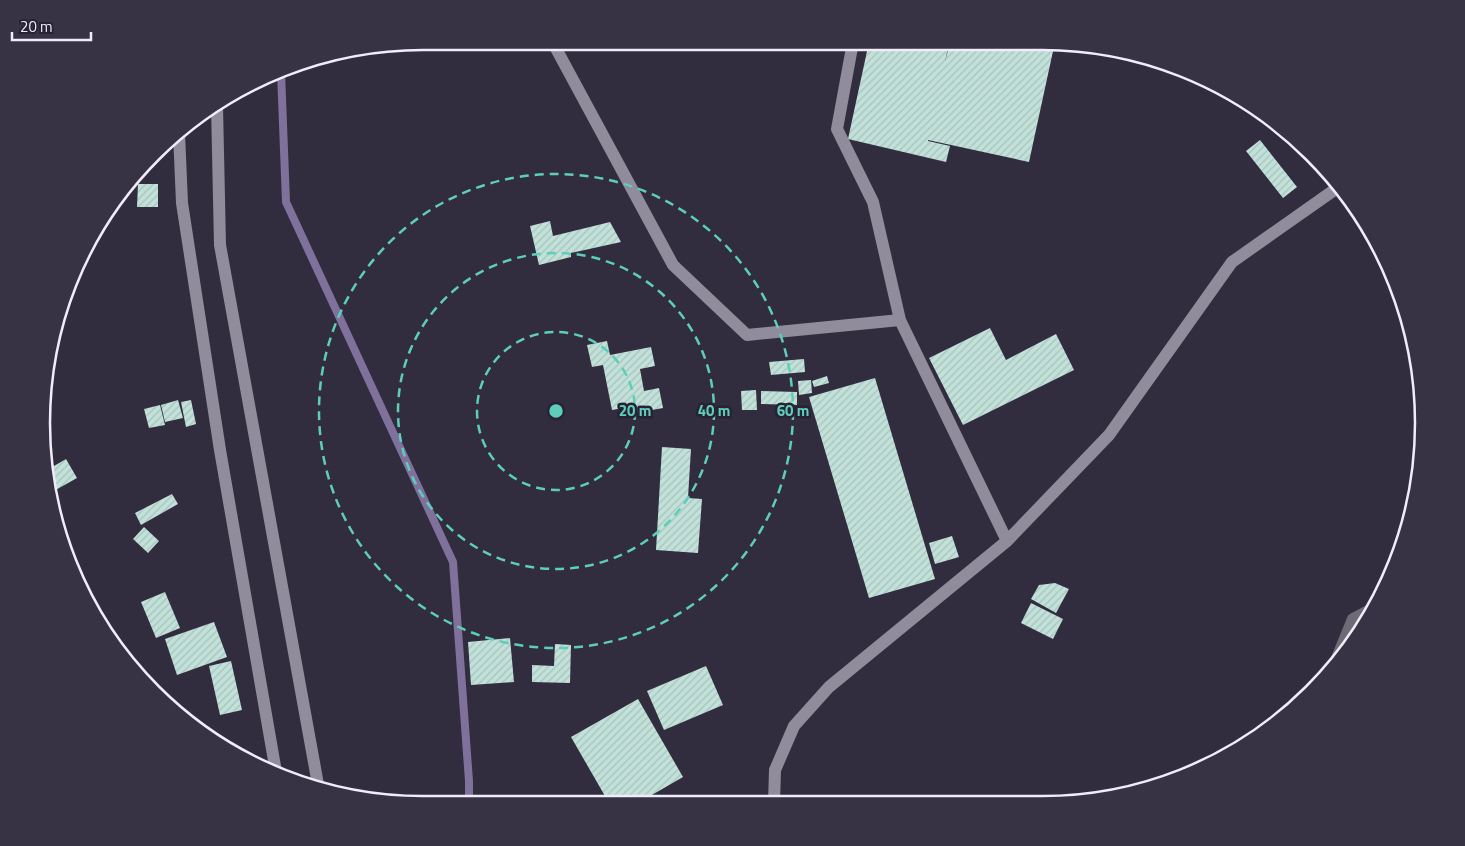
<svg xmlns="http://www.w3.org/2000/svg" width="1465" height="846" viewBox="0 0 1465 846" font-family="'Titillium Web',sans-serif">
  <style>
    .lines { fill: none; stroke-linecap: round; stroke-linejoin: round }
    .stream { stroke: #7f719b; stroke-width: 8 }
    .building { fill: url(#building-hatch) }
    .street { stroke: #6e6b75; stroke-width: 12 }
    .secondary { stroke: #918c9c; stroke-width: 12 }
    .ring { fill: none; stroke: #5dceb9; stroke-width: 2.5; stroke-dasharray: 9 6 }
    .rim { fill: none; stroke: #f0ecf9; stroke-width: 2.5 }
    .centre { fill: #5dceb9; stroke: #282235; stroke-width: 2.5 }
    .ring-label { font-size: 15px; text-anchor: middle; font-weight: bold; fill: #5dceb9; stroke: #282235; stroke-width: 5; stroke-linejoin: round; paint-order: stroke }
  </style>
  <defs>
    <pattern id="building-hatch" width="6" height="6" patternUnits="userSpaceOnUse" patternTransform="scale(1.25)"><rect width="6" height="6" fill="#c1e1d9"/><path d="M-1 1l2-2M0 6l6-6M5 7l2-2" fill="none" stroke="#a9c2bd"/></pattern>
  </defs>
  <rect width="100%" height="100%" fill="#322c3f"/>
  <g class="lines">
    <path class="stream" d="M281,72L286,202L453,562L469,781V804"/>
  </g>
  <path class="building" d="M869,42H949L945,62L950,42H1055L1029,162L928,140V141L950,146L946,162L848,139Z
    M1260,140L1297,187L1283,198L1246,151Z
    M138,184H158V207H137Z
    M550,221L553,236L610,222L621,242L571,253V257L539,265L530,226Z
    M990,328L1006,360L1056,334L1074,370L963,425L929,358Z
    M607,341L610,355L651,347L655,366L640,369L644,391L659,388L663,408L631,414L629,407L612,410L603,365L592,367L587,345Z
    M804,359L805,372L771,375L769,362Z
    M827,376L829,383L814,387L812,381Z
    M875,378L935,579L869,598L809,397Z
    M811,380L812,393L799,395L798,381Z
    M756,390L757,410H742L741,391Z
    M761,391L797,392V405L761,404Z
    M178,400L183,418L165,422L161,405Z
    M191,400L196,424L186,427L181,402Z
    M160,405L165,425L149,428L144,409Z
    M662,447L691,449L688,498L702,499L698,553L656,550Z
    M49,457L54,466L66,459L77,478L52,492L45,460Z
    M172,494L178,504L141,525L135,513Z
    M144,527L159,541L148,553L133,539Z
    M952,536L959,557L935,564L929,543Z
    M1055,583L1069,589L1056,613L1031,599L1039,585Z
    M165,592L180,628L156,638L141,602Z
    M1031,603L1063,619L1053,639L1021,623Z
    M214,622L227,657L177,675L165,639Z
    M510,638L514,682L471,685L468,642Z
    M555,644L571,645L570,683L532,682V665L554,666Z
    M231,661L242,710L220,715L209,666Z
    M706,666L723,705L664,730L647,691Z
    M638,699L683,777L638,803H609L571,737Z"/>
  <g class="lines">
    <path class="street" d="M1335,663L1353,619L1376,607"/>
    <path class="secondary" d="M552,41L673,265L747,335L900,320L1007,541
      M853,42L837,129L873,202L900,320
      M217,106L220,245L319,790
      M179,133L182,203L220,450L276,772
      M774,803L775,770L794,726L829,687L1007,541L1109,435L1232,262L1340,186"/>
  </g>
  <g class="ring">
    <circle cx="556" cy="411" r="79"/>
    <circle cx="556" cy="411" r="158"/>
    <circle cx="556" cy="411" r="237"/>
  </g>
  <path d="M0 0H1465V846H0ZM423 50H1042A373 373 0 0 1 1415 423V423A373 373 0 0 1 1042 796H423A373 373 0 0 1 50 423V423A373 373 0 0 1 423 50Z" fill="#383245" fill-rule="evenodd"/>
  <path class="rim" d="M423 50H1042A373 373 0 0 1 1415 423V423A373 373 0 0 1 1042 796H423A373 373 0 0 1 50 423V423A373 373 0 0 1 423 50Z"/>
  <circle cx="556" cy="411" r="8" class="centre"/>
  <g class="ring-label">
    <text x="635" y="416">20 m</text>
    <text x="714" y="416">40 m</text>
    <text x="793" y="416">60 m</text>
  </g>
  <path d="M12 32v8h79v-8" fill="none" stroke="#f0ecf9" stroke-width="2.5"/>
  <text x="20" y="32" font-size="15" fill="#f0ecf9" stroke="#282235" stroke-width="4" paint-order="stroke">20 m</text>
</svg>
